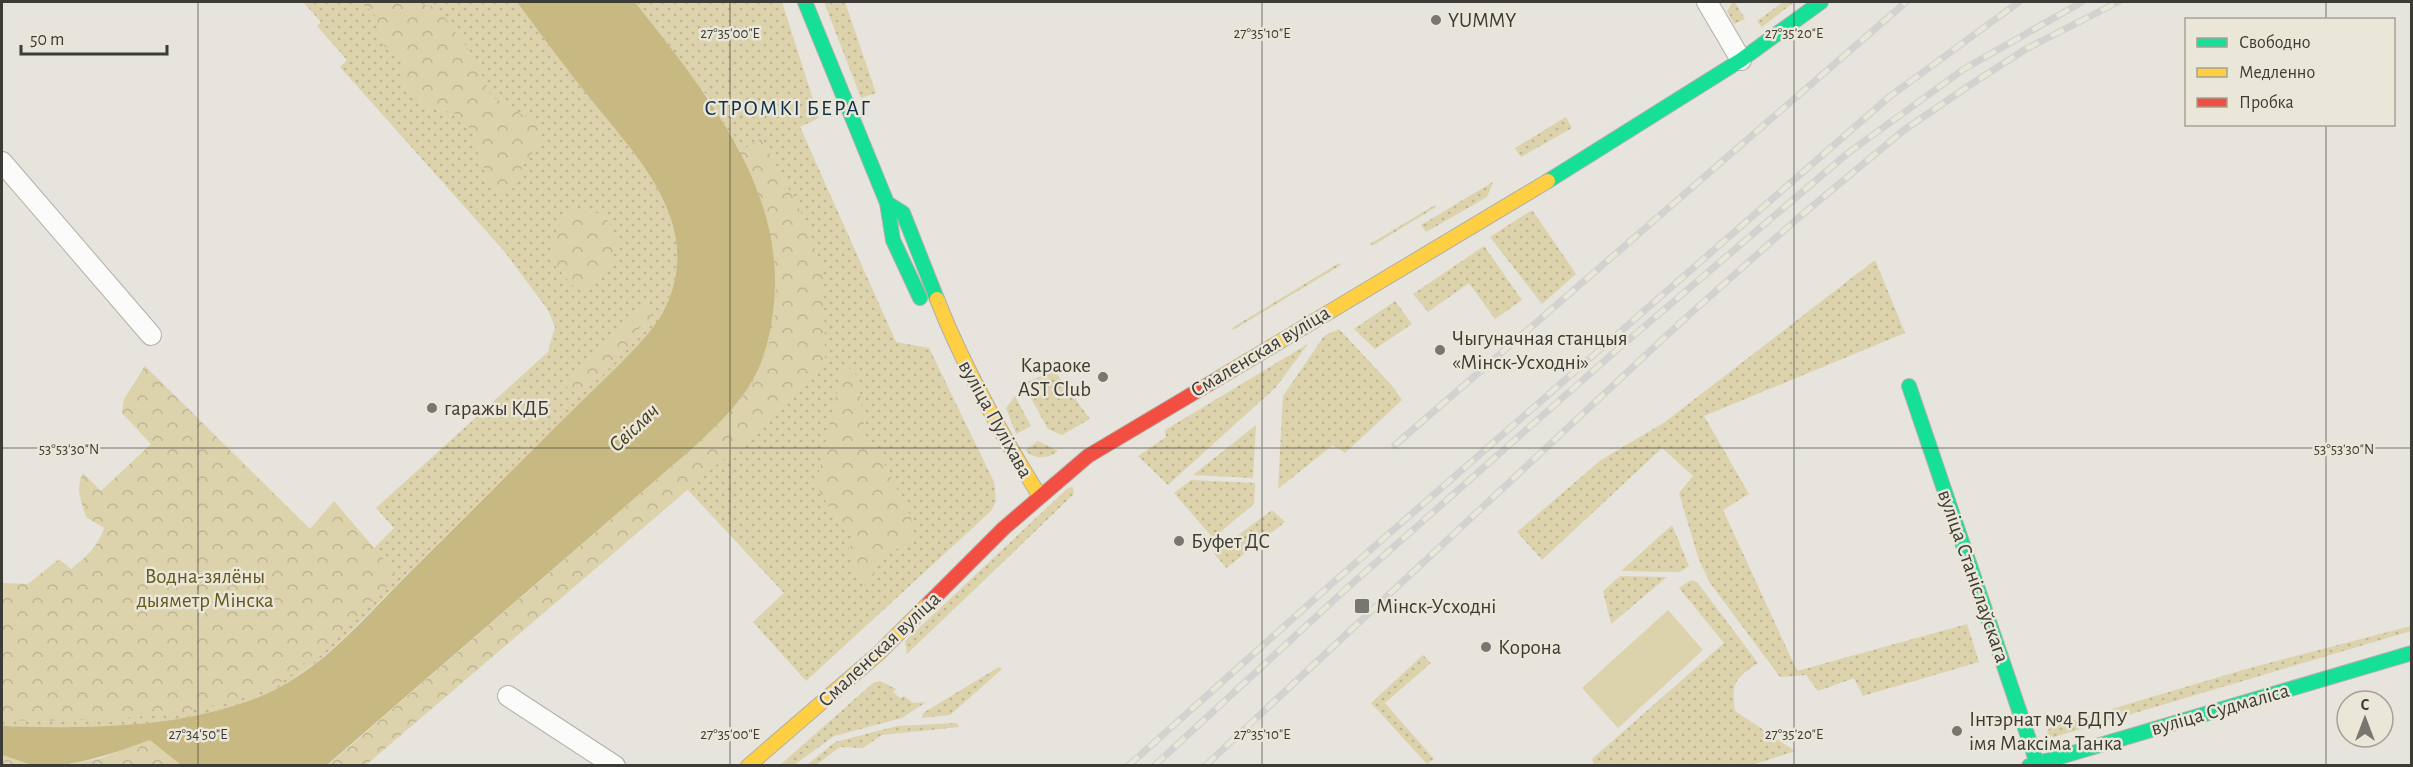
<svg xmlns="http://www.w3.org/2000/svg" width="2413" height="767" viewBox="0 0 2413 767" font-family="'Alegreya Sans',sans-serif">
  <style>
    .grass { fill: url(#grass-dots) }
    .forest { fill: url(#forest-crowns) }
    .pitch { fill: #dcd2ac }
    .water { fill: #c7b981 }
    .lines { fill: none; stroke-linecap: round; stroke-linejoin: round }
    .street-casing { stroke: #b1b0a9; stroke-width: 22 }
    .fast-casing { stroke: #b1b0a9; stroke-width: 16 }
    .slow-casing { stroke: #b1b0a9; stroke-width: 16 }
    .jam-casing { stroke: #b1b0a9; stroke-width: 16 }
    .street { stroke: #fbfbfa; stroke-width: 20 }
    .fast { stroke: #16e098; stroke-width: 14 }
    .slow { stroke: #ffcf43; stroke-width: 14 }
    .jam { stroke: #f24e42; stroke-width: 14 }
    .rail-casing { stroke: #d2d2d0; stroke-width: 7 }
    .rail { stroke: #eae6d8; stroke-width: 4.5; stroke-dasharray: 14; stroke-linecap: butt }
    .ticks { fill: none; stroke: #3c3b36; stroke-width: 1.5; stroke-opacity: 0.45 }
    .poi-dot { fill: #787670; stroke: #eae6d8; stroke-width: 2 }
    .labels { text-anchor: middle; stroke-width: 5; stroke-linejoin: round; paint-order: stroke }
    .poi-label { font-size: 21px; fill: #3c3b36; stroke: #eae6d8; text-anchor: start }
    .street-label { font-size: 21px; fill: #3c3b36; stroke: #eae6d8 }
    .park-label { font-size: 21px; fill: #65571d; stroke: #eae6d8 }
    .neighbourhood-label { font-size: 22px; letter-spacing: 1.5px; fill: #0f304a; stroke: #eae6d8 }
    .water-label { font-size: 22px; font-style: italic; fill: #453c1b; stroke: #eae6d8 }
    .ticks-label { font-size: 15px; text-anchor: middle; fill: #3c3b36; stroke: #eae6d8; stroke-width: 5; stroke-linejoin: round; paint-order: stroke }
  </style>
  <defs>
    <pattern id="grass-dots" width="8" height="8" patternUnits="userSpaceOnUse" patternTransform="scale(1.5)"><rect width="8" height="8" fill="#dcd2ac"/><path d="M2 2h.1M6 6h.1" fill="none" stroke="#beb595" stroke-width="1.8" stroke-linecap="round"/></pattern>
    <pattern id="forest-crowns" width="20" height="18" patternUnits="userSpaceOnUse" patternTransform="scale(1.5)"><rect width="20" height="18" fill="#dcd2ac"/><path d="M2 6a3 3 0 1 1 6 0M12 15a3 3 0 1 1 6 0" fill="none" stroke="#beb595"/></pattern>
  </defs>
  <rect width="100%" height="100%" fill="#e6e4dc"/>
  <path class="grass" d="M303,2H517C543,37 569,73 597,107C646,168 706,232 662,314C652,333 635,348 621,363C549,432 478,504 407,574C365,616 321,669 266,694C185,729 87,729 2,726V697L285,637L394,528L376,508L548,352L555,327L548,310L504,251L340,67L347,60L317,26L321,22Z
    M635,2H782L819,118L800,127L896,342L929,348L994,482L996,501L991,511L806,681L753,622L784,593L687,489L674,464L740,151L707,96Z
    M824,2H845L876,93L861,98Z
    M1733,2H1735L1745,19L1734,24L1727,11Z
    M1783,2H1794L1762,27L1757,21Z
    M1566,117L1572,128L1521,157L1515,148Z
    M1493,182L1487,197L1426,232L1421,225Z
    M1435,205L1436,207L1372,246L1370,244Z
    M1532,210L1576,274L1542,304L1490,237Z
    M1484,246L1522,300L1495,319L1469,283L1428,312L1413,294Z
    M1875,260L1905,333L1704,416L1749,494L1723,510L1797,671L1967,624L1979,662L1863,696L1854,678L1818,691L1806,675L1780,677L1710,583L1699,560L1679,493L1693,476L1662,448L1542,560L1517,532L1601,460L1665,422Z
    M1339,263L1341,265L1233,330L1232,328Z
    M1395,301L1412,324L1375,349L1354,329Z
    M1339,329L1393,387L1402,400L1345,453L1333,445L1278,489L1283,396L1324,336Z
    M1308,344L1276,387L1168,485L1138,456L1166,437L1165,430Z
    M1054,370L1090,419L1062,435L1048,429L1023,384Z
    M1015,396L1031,426L1016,434L1006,408Z
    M1256,425L1253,478L1193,475Z
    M1038,441L1058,451C1048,459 1034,460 1025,450Z
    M1191,480L1255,483L1254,504L1213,538L1174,493Z
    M1073,487L1074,494L907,654L905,641L1068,488Z
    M1272,510L1285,522L1226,568L1214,553Z
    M1672,525L1689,566L1680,572L1621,571Z
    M1620,576L1667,577L1611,624L1603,591Z
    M1691,580L1697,582L1758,663C1735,678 1731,683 1735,711L1795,751L1752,765H1594L1592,759L1724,643L1679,588Z
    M2411,626V631L2054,737L2048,736L2047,731L2051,727L2246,669Z
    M1423,655L1431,663L1385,703L1434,759L1427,764L1371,703Z
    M999,667L1002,669L950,715L922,718L923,713Z
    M880,681L896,689L893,692L900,698L904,696L913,703L926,702L902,718L834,736L794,765H780L873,683Z
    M957,723L959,727L882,735L863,748L840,747L816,765H807L835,742L897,726Z"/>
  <path class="forest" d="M357,2H406L437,7L475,58L491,96L538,124C543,143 535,148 525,163C515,179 524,182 504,195L485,181V169C474,155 479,135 462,119C452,109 439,112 427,107C413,101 401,85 399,71L407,61L382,44C377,20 380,13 357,2Z
    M762,138L807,224L824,278L825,360L761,427L366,765L327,766L695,446C716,426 738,406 753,381C796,306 772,224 740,151Z
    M570,210L604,214L619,241C609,267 607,282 577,289C547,263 545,241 570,210Z
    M646,305L651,307L654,317L639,327L635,341L601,377L579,391H571L566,386L589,355L619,330L639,306Z
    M846,365L858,377L866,440L878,451L910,515L914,530L908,543L874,561L873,583L865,586L853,566L848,550L856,537L835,517L816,485L842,368Z
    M145,366L310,529L334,501L398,576C367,606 338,636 304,663C296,670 286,680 276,685C204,720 81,722 2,720V583L28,584L59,559L71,569C86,557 98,547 104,528L86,517C81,501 75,488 83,473L101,491L151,444L122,413L124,399Z
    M150,739L181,765L62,766L101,758Z
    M2,755L36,765H2Z"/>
  <path class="pitch" d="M1668,610L1703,650L1618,728L1582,688Z"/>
  <path class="water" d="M517,2H635C705,92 789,190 773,312C770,336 764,361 752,381C737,407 716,426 695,446L327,765H181L150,740C114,753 77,767 37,766C26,764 13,758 2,755V726C87,729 185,729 266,694C323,669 368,614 411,571C481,502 550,431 621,363C635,348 651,333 662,314C706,232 646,167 597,107C569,73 543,37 517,2Z"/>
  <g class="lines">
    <g class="street-casing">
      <path id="street" d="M1707,2L1741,60
        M2,162L151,335
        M508,696L615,766"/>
    </g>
    <g class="fast-casing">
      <path id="fast" d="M805,2L887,203L903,213L937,299
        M1548,181L1741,60L1821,2
        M887,203L893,240L920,298
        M1909,386L2038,766
        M2029,766L2412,653"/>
    </g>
    <g class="slow-casing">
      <path id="slow" d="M937,299C964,368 1000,432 1039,495
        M1219,378L1548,181
        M748,766L879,653L929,603"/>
    </g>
    <g class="jam-casing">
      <path id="jam" d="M929,603L1004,528L1088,456L1219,378"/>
    </g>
    <use href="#street" class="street"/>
    <use href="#fast" class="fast"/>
    <use href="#slow" class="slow"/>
    <use href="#jam" class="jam"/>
    <g class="rail-casing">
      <path id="rail" d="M1395,445L1906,2
        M1128,766L1336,580L1889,97L2019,2
        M1154,766L1346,589L1619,348L1848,153L1964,69L2082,2
        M1205,766L1680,323L1797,219L1904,130L1973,83L2026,49L2118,2"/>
    </g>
    <use href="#rail" class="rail"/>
  </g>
  <path class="ticks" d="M198,2V766M730,2V766M1262,2V766M1794,2V766M2326,2V20M2326,124V766M2,448H2412"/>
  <g class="poi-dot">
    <circle cx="1436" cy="20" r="6"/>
    <circle cx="1440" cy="350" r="6"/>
    <circle cx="1103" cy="377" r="6"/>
    <circle cx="432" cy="408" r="6"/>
    <circle cx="1179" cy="541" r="6"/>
    <rect x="1354" y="598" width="16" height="16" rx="3"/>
    <circle cx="1486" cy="647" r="6"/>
    <circle cx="1957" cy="731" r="6"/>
  </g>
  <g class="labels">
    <g class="poi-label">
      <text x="1448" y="27">YUMMY</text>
      <text x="1452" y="345">Чыгуначная станцыя<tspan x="1452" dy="24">«Мінск-Усходні»</tspan></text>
      <text x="1091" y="372" text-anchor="end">Караоке<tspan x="1091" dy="24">AST Club</tspan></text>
      <text x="444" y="415">гаражы КДБ</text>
      <text x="1191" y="548">Буфет ДС</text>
      <text x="1376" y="613">Мінск-Усходні</text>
      <text x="1498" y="654">Корона</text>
      <text x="1969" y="726">Інтэрнат №4 БДПУ<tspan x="1969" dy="24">імя Максіма Танка</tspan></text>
    </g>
    <g class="street-label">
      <text transform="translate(1260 351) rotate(-31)" y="7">Смаленская вуліца</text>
      <text transform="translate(996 419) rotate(61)" y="7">вуліца Пуліхава</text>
      <text transform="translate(1974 576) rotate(71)" y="7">вуліца Станіслаўскага</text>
      <text transform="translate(879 649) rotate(-43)" y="7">Смаленская вуліца</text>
      <text transform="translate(2220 709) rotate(-16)" y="7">вуліца Судмаліса</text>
    </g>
    <g class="park-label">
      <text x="205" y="583">Водна-зялёны<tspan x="205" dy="24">дыяметр Мінска</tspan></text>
    </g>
    <g class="neighbourhood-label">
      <text x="788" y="115">СТРОМКІ БЕРАГ</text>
    </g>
    <g class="water-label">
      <text transform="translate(633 427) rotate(-43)" y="8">Свіслач</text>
    </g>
  </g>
  <g class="ticks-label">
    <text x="730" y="38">27°35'00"E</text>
    <text x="1262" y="38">27°35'10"E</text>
    <text x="1794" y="38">27°35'20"E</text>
    <text x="69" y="454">53°53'30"N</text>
    <text x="2344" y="454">53°53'30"N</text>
    <text x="198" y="739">27°34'50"E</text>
    <text x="730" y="739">27°35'00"E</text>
    <text x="1262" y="739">27°35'10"E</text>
    <text x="1794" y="739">27°35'20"E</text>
  </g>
  <rect width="2413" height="767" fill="none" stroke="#3c3b36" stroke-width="6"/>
  <rect x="2185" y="18" width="210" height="108" fill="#eae6d8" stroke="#a4a297" stroke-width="1.5"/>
  <rect x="2197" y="38" width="30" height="9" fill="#16e098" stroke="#a4a297" stroke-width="1.5"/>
  <text x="2239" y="48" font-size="18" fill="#3c3b36">Свободно</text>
  <rect x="2197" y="68" width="30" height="9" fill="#ffcf43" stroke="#a4a297" stroke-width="1.5"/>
  <text x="2239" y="78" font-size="18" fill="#3c3b36">Медленно</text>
  <rect x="2197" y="98" width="30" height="9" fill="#f24e42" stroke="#a4a297" stroke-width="1.5"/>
  <text x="2239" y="108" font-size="18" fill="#3c3b36">Пробка</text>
  <g transform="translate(2365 719)"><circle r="28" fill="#eae6d8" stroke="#a4a297" stroke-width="1.5"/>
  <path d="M0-4.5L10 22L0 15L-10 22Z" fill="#787670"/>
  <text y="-9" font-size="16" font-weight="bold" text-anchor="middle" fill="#3c3b36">С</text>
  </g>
  <path d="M21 45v9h146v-9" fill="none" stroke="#3c3b36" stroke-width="3"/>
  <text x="30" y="45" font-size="18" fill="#3c3b36" stroke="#eae6d8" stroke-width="4.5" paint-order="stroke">50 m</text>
</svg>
